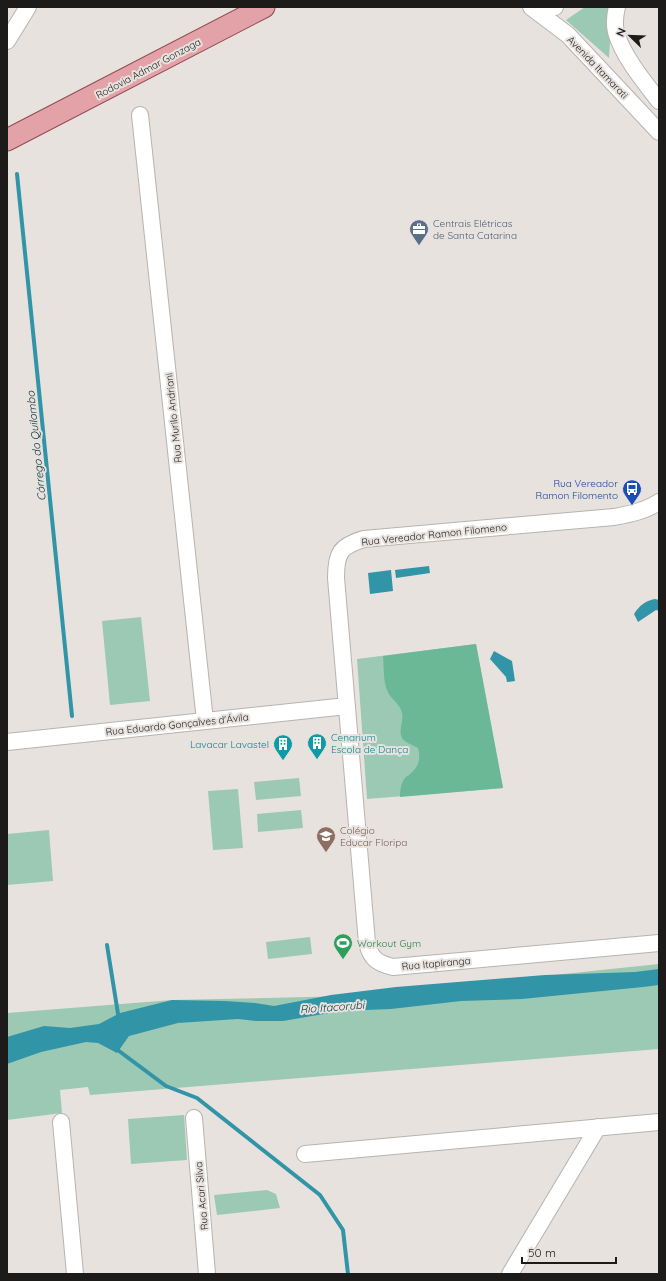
<svg xmlns="http://www.w3.org/2000/svg" width="666" height="1281" viewBox="0 0 666 1281" font-family="Quicksand,sans-serif">
  <style>
    .green { fill: #9cc9b3 }
    .forest { fill: #6bb896 }
    .water { fill: #3294a7 }
    .lines { fill: none; stroke-linecap: round; stroke-linejoin: round }
    .stream { stroke: #3294a7; stroke-width: 4 }
    .minor-casing { stroke: #b8b3af; stroke-width: 18 }
    .major-casing { stroke: #914951; stroke-width: 23 }
    .minor { stroke: #fff; stroke-width: 16 }
    .major { stroke: #e3a1a8; stroke-width: 21 }
    .labels { text-anchor: middle; stroke-width: 4; stroke-linejoin: round; paint-order: stroke }
    .street-label { font-size: 10px; fill: #1d1b1a; stroke: #e7e2de }
    .service-label { font-size: 10px; fill: #4e5e75; stroke: #e7e2de; text-anchor: start }
    .transit-label { font-size: 10px; fill: #164399; stroke: #e7e2de; text-anchor: end }
    .culture-label { font-size: 10px; fill: #0d838f; stroke: #e7e2de; text-anchor: start }
    .education-label { font-size: 10px; fill: #785e54; stroke: #e7e2de; text-anchor: start }
    .leisure-label { font-size: 10px; fill: #27864d; stroke: #e7e2de; text-anchor: start }
    .water-label { font-size: 11px; font-style: italic; fill: #023139; stroke: #e7e2de }
  </style>
  <rect width="100%" height="100%" fill="#e7e2de"/>
  <path class="green" d="M585,7H612L609,58L566,20Z
    M141,617L150,701L110,705L102,621Z
    M476,644L503,788L367,799L357,659Z
    M299,778L301,796L256,800L254,782Z
    M238,789L243,848L213,850L208,791Z
    M301,810L303,828L258,832L257,814Z
    M49,830L53,881L7,885V834Z
    M310,937L312,954L268,959L266,942Z
    M659,964V1049L90,1095L88,1087L60,1090L62,1113L7,1120V1013L172,1000L352,996Z
    M184,1115L187,1160L131,1164L128,1119Z
    M267,1190L276,1194L280,1208L217,1215L214,1195Z"/>
  <path class="forest" d="M476,644L503,788L400,797C400,790 401,783 405,778C406,776 409,776 410,774C419,767 421,758 418,748C413,745 405,743 402,738C398,730 404,721 402,713C400,703 390,699 387,690C383,680 384,666 383,656Z"/>
  <path class="water" d="M429,566L430,573L396,578L395,570Z
    M391,570L393,591L370,594L368,573Z
    M655,599L659,600V611L656,610L638,622L634,614C640,605 645,601 655,599Z
    M494,651L512,661L515,681L507,682L506,677L490,659Z
    M659,969V985L643,987L522,999L461,1001L391,1009L341,1011L283,1021H256L238,1019L178,1023L129,1036L117,1053L98,1043L86,1042L41,1052L7,1064V1037L44,1026L70,1028L99,1024L120,1013L172,1000L225,1001L255,1003L274,1006L331,995L396,987L545,975L635,972Z"/>
  <g class="lines">
    <path class="stream" d="M17,174L72,716
      M107,945L119,1020
      M115,1048L166,1086L197,1098L320,1195L343,1230L348,1274"/>
    <g class="minor-casing">
      <path id="minor" d="M531,7L568,35L659,132
        M617,7C615,15 614,24 616,32C622,55 645,83 659,101
        M537,11L555,7
        M7,41L28,7
        M140,115L205,721
        M659,502C645,511 630,514 614,517L364,539C340,546 336,553 336,578L367,943C371,959 377,963 393,967L659,943
        M7,742L347,706
        M194,1118L207,1274
        M61,1122L75,1274
        M305,1154L659,1122
        M510,1274L598,1127"/>
    </g>
    <g class="major-casing">
      <path id="major" d="M7,140L264,7"/>
    </g>
    <use href="#minor" class="minor"/>
    <use href="#major" class="major"/>
  </g>
  <defs>
    <g id="office-pin" transform="scale(1)"><path d="M0 17L-7.5 6A9.5 9.5 0 1 1 7.5 6Z" fill="#5c6f8a" stroke="#e7e2de"/><path d="M-6-3h4V-5.5h4V-3h4V5H-6ZM-1-4.5V-3h2v-1.5ZM-6 0V1H6V0Z" fill="#fff"/></g>
    <g id="bus-pin" transform="scale(1)"><path d="M0 17L-7.5 6A9.5 9.5 0 1 1 7.5 6Z" fill="#1a4fb4" stroke="#e7e2de"/><path d="M-5-6H5V4H4V6H2V4H-2V6H-4V4H-5ZM-3.5-4V0h7V-4ZM-3.5 1.2v1.5H-2V1.2ZM2 1.2v1.5H3.5V1.2Z" fill="#fff"/></g>
    <g id="building-pin" transform="scale(1)"><path d="M0 17L-7.5 6A9.5 9.5 0 1 1 7.5 6Z" fill="#0f9aa8" stroke="#e7e2de"/><path d="M-4-6H4V6H1V3H-1V6H-4ZM-2.5-4.3h1.7v1.8h-1.7ZM.8-4.3h1.7v1.8H.8ZM-2.5-1h1.7V.8h-1.7ZM.8-1h1.7V.8H.8Z" fill="#fff"/></g>
    <g id="school-pin" transform="scale(1)"><path d="M0 17L-7.5 6A9.5 9.5 0 1 1 7.5 6Z" fill="#8d6e63" stroke="#e7e2de"/><path d="M0-5L7-2L0 1L-7-2ZM-4 1L0 2.5L4 1V4Q0 6-4 4Z" fill="#fff"/></g>
    <g id="stadium-pin" transform="scale(1)"><path d="M0 17L-7.5 6A9.5 9.5 0 1 1 7.5 6Z" fill="#2e9e5b" stroke="#e7e2de"/><path d="M0-5a6.5 5 0 1 0 0 10a6.5 5 0 1 0 0-10ZM-3.5-1.8h7v3.6h-7Z" fill="#fff"/></g>
  </defs>
  <g fill-rule="evenodd">
    <use href="#office-pin" x="419" y="229"/>
    <use href="#bus-pin" x="632" y="489"/>
    <use href="#building-pin" x="317" y="743"/>
    <use href="#building-pin" x="283" y="744"/>
    <use href="#school-pin" x="326" y="836"/>
    <use href="#stadium-pin" x="343" y="943"/>
  </g>
  <g class="labels">
    <g class="street-label">
      <text transform="translate(598 67) rotate(46)" y="4">Avenida Itamarati</text>
      <text transform="translate(148 68) rotate(-28)" y="4">Rodovia Admar Gonzaga</text>
      <text transform="translate(173 418) rotate(-96)" y="4">Rua Murilo Andriani</text>
      <text transform="translate(434 534) rotate(-6)" y="4">Rua Vereador Ramon Filomeno</text>
      <text transform="translate(177 724) rotate(-6)" y="4">Rua Eduardo Gonçalves d'Ávila</text>
      <text transform="translate(436 963) rotate(-5)" y="4">Rua Itapiranga</text>
      <text transform="translate(201 1196) rotate(-95)" y="4">Rua Acari Silva</text>
    </g>
    <g class="service-label">
      <text x="433" y="227">Centrais Elétricas<tspan x="433" dy="12">de Santa Catarina</tspan></text>
    </g>
    <g class="transit-label">
      <text x="618" y="487">Rua Vereador<tspan x="618" dy="12">Ramon Filomento</tspan></text>
    </g>
    <g class="culture-label">
      <text x="331" y="741">Cenarium<tspan x="331" dy="12">Escola de Dança</tspan></text>
      <text x="269" y="748" text-anchor="end">Lavacar Lavastel</text>
    </g>
    <g class="education-label">
      <text x="340" y="834">Colégio<tspan x="340" dy="12">Educar Floripa</tspan></text>
    </g>
    <g class="leisure-label">
      <text x="357" y="947">Workout Gym</text>
    </g>
    <g class="water-label">
      <text transform="translate(36 446) rotate(-96)" y="4">Córrego do Quilombo</text>
      <text transform="translate(332 1007) rotate(-4)" y="4">Rio Itacorubi</text>
    </g>
  </g>
  <rect width="666" height="1281" fill="none" stroke="#1d1b1a" stroke-width="16"/>
  <g transform="translate(630 36) rotate(293)" stroke="#e7e2de" stroke-width="3" paint-order="stroke">
  <path d="M0-3L7 15L0 10L-7 15Z" fill="#1d1b1a"/>
  <text y="-6" font-size="11" font-weight="bold" text-anchor="middle" fill="#1d1b1a">N</text>
  </g>
  <path d="M522 1257v6h94v-6" fill="none" stroke="#1d1b1a" stroke-width="2"/>
  <text x="528" y="1257" font-size="12" fill="#1d1b1a" stroke="#e7e2de" stroke-width="3" paint-order="stroke">50 m</text>
</svg>
